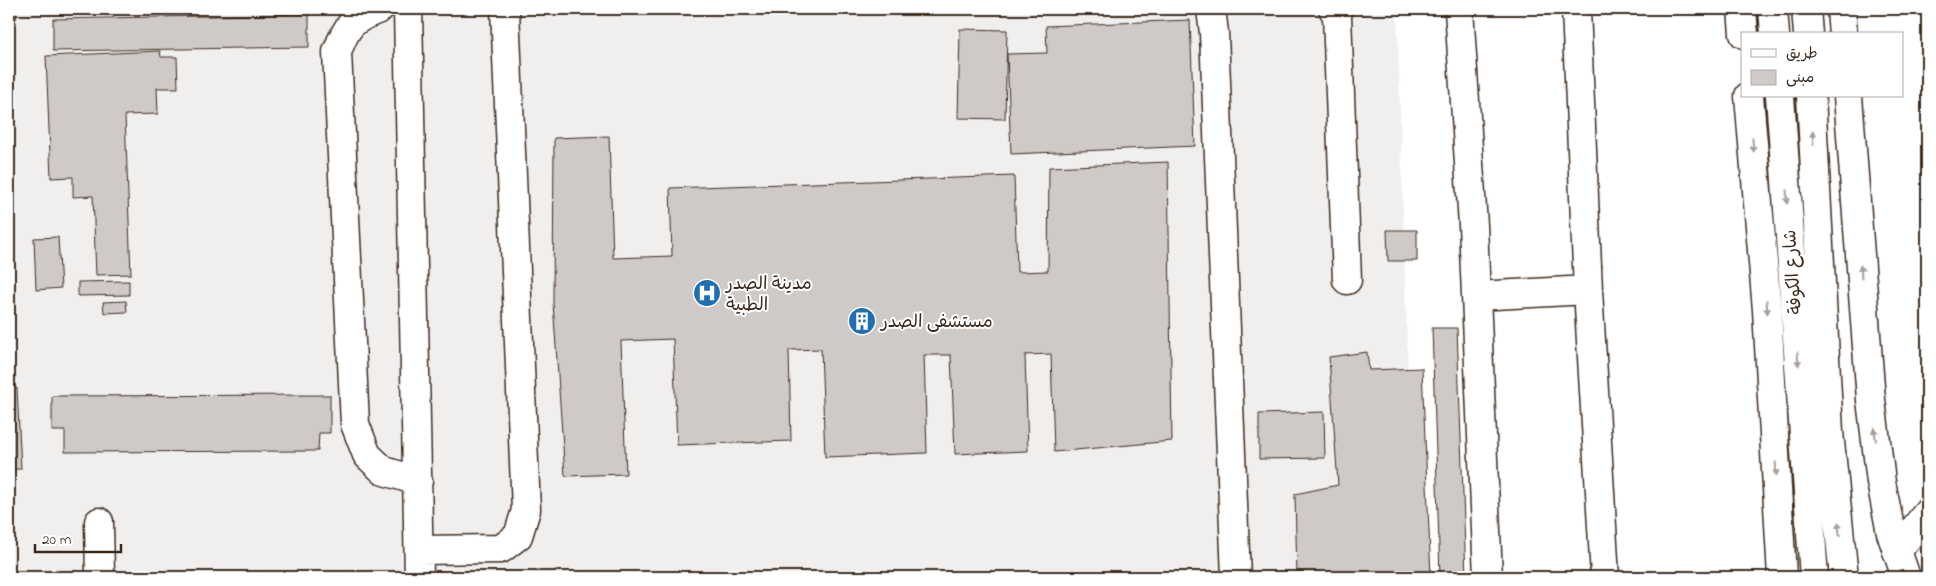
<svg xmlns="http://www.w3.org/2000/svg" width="1936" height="586" viewBox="0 0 1936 586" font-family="'Indie Flower','Playpen Sans Arabic',sans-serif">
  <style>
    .built { fill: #f1efee }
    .building { fill: #cfcac7; stroke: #3b2a1e }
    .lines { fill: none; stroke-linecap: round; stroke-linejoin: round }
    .minor-casing { stroke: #3b2a1e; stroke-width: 31 }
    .highway-casing { stroke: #3b2a1e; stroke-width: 31 }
    .minor { stroke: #fff; stroke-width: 28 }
    .highway { stroke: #fff; stroke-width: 28 }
    .oneway { fill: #a79f9a }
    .labels { text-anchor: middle; stroke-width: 4; stroke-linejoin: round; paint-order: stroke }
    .street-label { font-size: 18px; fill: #3b2a1e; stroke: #fff }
    .poi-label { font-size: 18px; fill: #3b2a1e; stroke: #fff; text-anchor: start }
  </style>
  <rect width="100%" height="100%" fill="#fff"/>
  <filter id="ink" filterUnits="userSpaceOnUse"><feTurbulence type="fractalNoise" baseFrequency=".02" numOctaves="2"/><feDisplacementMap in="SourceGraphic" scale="10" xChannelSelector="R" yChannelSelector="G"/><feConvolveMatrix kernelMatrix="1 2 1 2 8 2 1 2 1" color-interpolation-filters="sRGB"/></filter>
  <g filter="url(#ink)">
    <path class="built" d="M9,9H1397L1414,577H9Z"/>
    <path class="building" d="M9,9H13L17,18H9Z
      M309,14V47L53,51V19Z
      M1190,20L1195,146L1011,154L1007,54L1047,53L1046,26Z
      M960,29L1007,30L1005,119L958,118Z
      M160,51L161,57H177L178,88H157L158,114L125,115L131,274L96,275L93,196L73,197V177L51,178L46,56Z
      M609,136L613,258L672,256L670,188L1014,176L1017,272L1048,271L1049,167L1168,162L1172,441L1054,452L1051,354L1025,355L1028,451L955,454L951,355H924L927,453L825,457L821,349L789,350L791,441L677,445L673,339L621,341L626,474L565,476L553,303L554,138Z
      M1387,230H1417V261H1388Z
      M58,237L61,288L36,290L34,238Z
      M129,281V295L78,296V282Z
      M126,301L127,312L104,313L103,302Z
      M1432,328H1457L1466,577H1440Z
      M1367,352L1369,370L1422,368L1431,577H1297L1295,494L1338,485L1329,357Z
      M17,388L21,469H9V389Z
      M330,395V433H319L318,451L65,452V431H52V396Z
      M1324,412L1325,458L1259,459V414Z"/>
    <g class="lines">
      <g class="minor-casing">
        <path id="minor" d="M379,9C352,19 347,25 337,52L355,424L367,455L384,471L418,481
          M408,9L419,577
          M1211,9L1214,33L1236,577
          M1333,9L1337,15L1347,280
          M1459,9L1473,225L1488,577
          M1576,9L1588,290L1605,577
          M1476,296L1588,290
          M99,522L100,577
          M419,550L501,549L518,536L526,510L505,9
          M1897,551L1927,513"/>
      </g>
      <g class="highway-casing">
        <path id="highway" d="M1742,9L1744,34
          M1773,9L1775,34
          M1806,9L1808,34
          M1841,9L1843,34
          M1749,96L1767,310L1782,577
          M1780,96L1814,577
          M1811,96L1829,432L1844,577
          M1848,96L1871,400L1881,482L1891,533L1906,577"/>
      </g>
      <use href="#minor" class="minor"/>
      <use href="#highway" class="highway"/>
    </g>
    <defs><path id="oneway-solid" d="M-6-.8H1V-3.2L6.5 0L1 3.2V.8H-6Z" transform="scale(1.25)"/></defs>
    <g class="oneway">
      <use href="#oneway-solid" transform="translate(1813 138) rotate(-93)"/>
      <use href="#oneway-solid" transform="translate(1753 145) rotate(85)"/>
      <use href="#oneway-solid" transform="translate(1787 197) rotate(86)"/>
      <use href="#oneway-solid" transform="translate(1861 272) rotate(-94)"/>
      <use href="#oneway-solid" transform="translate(1767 307) rotate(86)"/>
      <use href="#oneway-solid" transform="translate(1798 359) rotate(86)"/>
      <use href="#oneway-solid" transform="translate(1875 434) rotate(-97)"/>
      <use href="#oneway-solid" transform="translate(1776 469) rotate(87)"/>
      <use href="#oneway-solid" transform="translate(1839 529) rotate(-96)"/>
    </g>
  </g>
  <defs>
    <g id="hospital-disc" transform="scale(1.4375)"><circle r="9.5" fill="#1f6fb2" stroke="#fff"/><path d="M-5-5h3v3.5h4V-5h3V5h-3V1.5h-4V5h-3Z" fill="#fff"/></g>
    <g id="building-disc" transform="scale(1.4375)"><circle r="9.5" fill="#1f6fb2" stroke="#fff"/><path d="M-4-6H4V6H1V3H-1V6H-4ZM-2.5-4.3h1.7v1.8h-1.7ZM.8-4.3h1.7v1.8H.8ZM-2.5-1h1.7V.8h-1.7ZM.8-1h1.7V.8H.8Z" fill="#fff"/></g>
  </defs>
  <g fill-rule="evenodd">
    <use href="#hospital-disc" x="707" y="293"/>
    <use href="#building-disc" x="862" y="321"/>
  </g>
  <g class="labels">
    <g class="street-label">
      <text transform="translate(1792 272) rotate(-94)" y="6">شارع الكوفة</text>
    </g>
    <g class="poi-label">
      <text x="726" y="289">مدينة الصدر<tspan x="726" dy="21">الطبية</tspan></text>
      <text x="881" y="327">مستشفى الصدر</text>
    </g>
  </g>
  <rect width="1936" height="586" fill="none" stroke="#fff" stroke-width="30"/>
  <rect x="15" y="15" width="1906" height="556" fill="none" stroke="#3b2a1e" stroke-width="2" filter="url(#ink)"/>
  <rect x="1741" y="32" width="162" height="65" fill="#ffffff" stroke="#b1aaa5"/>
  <rect x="1751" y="49" width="25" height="8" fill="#ffffff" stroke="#b1aaa5"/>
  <text x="1786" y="58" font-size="15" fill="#3b2a1e">طريق</text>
  <rect x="1751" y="70" width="25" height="15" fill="#cfcac7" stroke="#b1aaa5"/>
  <text x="1786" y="82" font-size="15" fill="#3b2a1e">مبنى</text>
  <path d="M35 544v8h86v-8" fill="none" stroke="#3b2a1e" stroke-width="2.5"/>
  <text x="42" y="544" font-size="15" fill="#3b2a1e" stroke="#ffffff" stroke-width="4" paint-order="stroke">20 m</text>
</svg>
